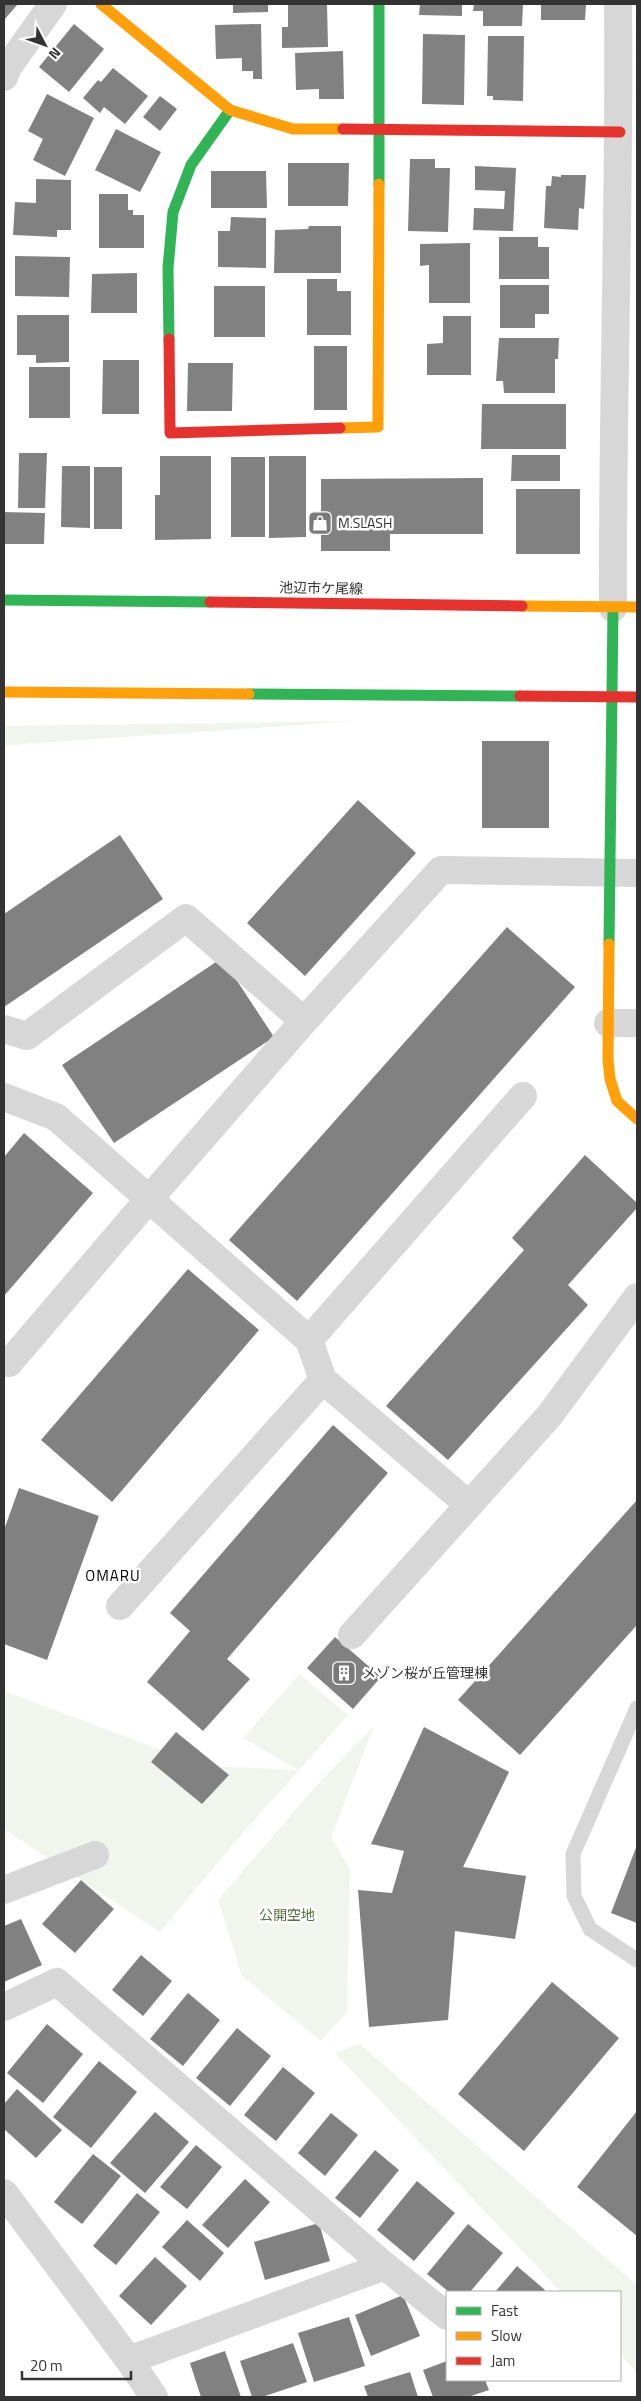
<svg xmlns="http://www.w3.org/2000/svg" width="641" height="2401" viewBox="0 0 641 2401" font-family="'Titillium Web','Noto Sans JP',sans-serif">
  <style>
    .green { fill: #f1f5ed }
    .building { fill: #818181 }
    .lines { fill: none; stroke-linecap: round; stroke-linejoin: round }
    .lane { stroke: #d7d7d7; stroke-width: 15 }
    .street { stroke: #d7d7d7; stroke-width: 28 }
    .fast { stroke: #30b455; stroke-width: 11 }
    .slow { stroke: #ff9f0a; stroke-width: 11 }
    .jam { stroke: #e5322d; stroke-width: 11 }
    .labels { text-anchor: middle; stroke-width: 5; stroke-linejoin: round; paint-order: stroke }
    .poi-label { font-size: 14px; fill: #333; stroke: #fff; text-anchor: start }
    .street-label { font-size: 14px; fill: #333; stroke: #fff }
    .park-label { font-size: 14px; fill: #56703f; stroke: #fff }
    .neighbourhood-label { font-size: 15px; letter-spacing: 1px; fill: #000; stroke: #fff }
  </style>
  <rect width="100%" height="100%" fill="#fff"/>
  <path class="green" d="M357,721L23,744L4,746V726Z
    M299,1674L348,1715L242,1834L160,1932L4,1829V1691L203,1766L298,1770L243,1738Z
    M374,1726L331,1837L350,1869L347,2012L321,2041L242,1976L218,1900L316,1786Z
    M360,2044L637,2285V2373L620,2354V2292H561L335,2053Z"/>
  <path class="building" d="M4,4H18L4,20Z
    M233,4H268V12L233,13Z
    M288,4H327L328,47L282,48V27H288Z
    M420,4H462V16L419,15Z
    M474,4H523L522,26H483V11H473Z
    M541,4H586L585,20H541Z
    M74,24L104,49L69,92L39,67Z
    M261,24L262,79H253V71H242V58L216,59L215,25Z
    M423,34L465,35L464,105L422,104Z
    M488,36H524L523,101L493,100V96H487Z
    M343,51L344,99H319V89L296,90L295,53Z
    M113,68L148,96L125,124L104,107L100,113L83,98L98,80L101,82Z
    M47,94L94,118L65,176L33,160L43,139L28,131Z
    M160,96L177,109L160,131L143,117Z
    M116,129L161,152L140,192L95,170Z
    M410,159H435V168H450L448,232L408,231Z
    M288,163H349L348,206H288Z
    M475,166L516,168L513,231L473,230L474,208L504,209L505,191L475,190Z
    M211,171H266L267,208H211Z
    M561,175H586L584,209L579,208L578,230L544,228L546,186H551L552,176L561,177Z
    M36,179L71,180V230H57V237L13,235L15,202L36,203Z
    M99,194H128V210H133V215H144V248H99Z
    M231,217L266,218V268L218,267V231H230Z
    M309,226H341V273H274L275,230L308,229Z
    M499,237H538V247H549V279H499Z
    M470,243V303H429V265L420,266V244Z
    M15,256L70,257L69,297L15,296Z
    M137,273V313H91L92,274Z
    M307,279H337V291H351V335H307Z
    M500,285H549V314H535V328H500Z
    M214,286H265V337H214Z
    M17,315H69V362L36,363V355H17Z
    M443,316H471V375H427V344L443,343Z
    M499,338H559L558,359H555V393H504L503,381H496Z
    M314,346H347V410H314Z
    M103,360H139V414H102Z
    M188,363H233L232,411H187Z
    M29,367H70V418H29Z
    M482,404H566V449H481Z
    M19,453H47L45,508H18Z
    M512,455H560V481H511Z
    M160,456H211V539L155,540V495H160Z
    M269,456H306V537L269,538Z
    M231,457H265V537H231Z
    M62,466H90V528L61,527Z
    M94,467H122V529H94Z
    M483,478V534H390V551H321V479Z
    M516,489H580V554H516Z
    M4,512L45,513L44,544H4Z
    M482,741H549V828H482Z
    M358,800L416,853L305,976L247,923Z
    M120,835L163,899L4,1007V914Z
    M507,927L575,987L297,1301L229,1240Z
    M222,958L274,1037L114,1143L62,1065Z
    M24,1133L93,1193L4,1296V1157Z
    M585,1155L637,1203V1208L568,1285L588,1305L448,1460L386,1406L524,1250L512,1238Z
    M188,1269L259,1330L112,1502L41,1440Z
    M333,1425L388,1473L227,1659L250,1679L203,1731L147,1682L190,1631L170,1613Z
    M19,1488L99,1516L47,1660L4,1644V1530Z
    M637,1500V1625L520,1755L458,1700Z
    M335,1637L381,1677L353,1709L307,1668Z
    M424,1727L509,1772L463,1867L526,1876L515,1939L455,1931L448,2020L369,2027L358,1890L392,1893L404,1851L371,1844Z
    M176,1732L229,1775L202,1804L151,1762Z
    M637,1845V1923L611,1913Z
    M81,1880L114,1909L75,1953L42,1924Z
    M21,1919L42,1965L4,1982V1926Z
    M141,1955L172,1981L143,2016L112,1990Z
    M552,1982L619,2038L524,2151L458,2094Z
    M188,1993L220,2020L183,2066L150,2039Z
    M47,2024L83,2054L43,2103L7,2073Z
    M237,2028L271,2056L230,2106L196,2078Z
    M99,2061L137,2092L91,2148L53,2117Z
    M283,2067L315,2093L276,2141L244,2115Z
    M17,2089L62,2130L36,2158L4,2129V2104Z
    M637,2111V2236L577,2187Z
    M155,2112L189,2142L145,2193L110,2163Z
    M331,2113L358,2135L325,2176L298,2153Z
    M196,2145L222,2167L187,2209L160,2187Z
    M375,2150L399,2170L360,2218L335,2198Z
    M93,2154L121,2176L82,2224L54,2202Z
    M245,2179L270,2202L228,2248L202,2225Z
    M417,2181L455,2213L414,2261L377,2230Z
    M137,2193L160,2212L116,2265L93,2246Z
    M187,2220L224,2253L200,2281L162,2247Z
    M319,2223L330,2261L265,2280L254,2242Z
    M468,2224L503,2253L470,2292H449L427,2274Z
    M155,2257L187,2286L151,2325L119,2296Z
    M517,2266L545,2290L543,2292H495Z
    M403,2295L420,2336L371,2356L355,2315Z
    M349,2317L365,2366L314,2382L298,2333Z
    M293,2343L307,2382L262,2397H252L240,2361Z
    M225,2351L241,2397H201L190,2363Z
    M447,2361V2380H485L489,2390L468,2397H433L423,2370Z
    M410,2372L418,2397H368L364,2386Z"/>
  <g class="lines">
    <path class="lane" d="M637,1708L573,1854L574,1896L590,1929L637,1960"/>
    <path class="street" d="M4,77L8,67L53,4
      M613,608C612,406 620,205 618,4
      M608,1023H637
      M4,1029L27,1036L186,918L304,1021
      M4,1097L56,1117L149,1199L304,1021L441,870L637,873
      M309,1340L523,1096
      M9,1363L149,1199L309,1340L323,1380L469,1505
      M120,1606L323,1380
      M352,1635L549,1416L637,1297
      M4,1890L95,1855
      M4,2007L57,1982L385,2266L129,2360L154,2397
      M4,2193L129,2360
      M385,2266L447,2316"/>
    <path class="fast" d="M379,184V4
      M169,339L168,268L173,212L191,165L230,110
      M4,600L210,602
      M249,694L520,696
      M609,944L613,608"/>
    <path class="slow" d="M101,4L230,110L293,129H343
      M340,428L378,427L379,184
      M522,606L637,607
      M4,692L249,694
      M609,944L608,1060L610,1079L617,1101L637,1119"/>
    <path class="jam" d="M343,129L620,132
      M169,339L170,433L340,428
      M210,602L522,606
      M520,696L637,697"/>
  </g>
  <defs>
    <g id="shop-square" transform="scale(1.25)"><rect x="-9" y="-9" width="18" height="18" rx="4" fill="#7a7a7a" stroke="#fff"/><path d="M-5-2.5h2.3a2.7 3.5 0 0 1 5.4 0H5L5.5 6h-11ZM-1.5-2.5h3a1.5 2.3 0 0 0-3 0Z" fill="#fff"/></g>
    <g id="building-square" transform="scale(1.25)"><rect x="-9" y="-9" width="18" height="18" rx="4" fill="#7a7a7a" stroke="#fff"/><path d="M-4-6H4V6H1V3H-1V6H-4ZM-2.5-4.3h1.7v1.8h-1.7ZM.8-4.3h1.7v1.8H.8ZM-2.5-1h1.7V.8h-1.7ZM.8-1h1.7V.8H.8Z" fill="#fff"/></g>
  </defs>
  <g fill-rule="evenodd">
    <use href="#shop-square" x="320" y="523"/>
    <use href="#building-square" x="344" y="1673"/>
  </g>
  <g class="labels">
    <g class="poi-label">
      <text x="338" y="528">M.SLASH</text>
      <text x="362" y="1678">メゾン桜が丘管理棟</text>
    </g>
    <g class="street-label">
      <text transform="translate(321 588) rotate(1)" y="5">池辺市ケ尾線</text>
    </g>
    <g class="park-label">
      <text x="287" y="1920">公開空地</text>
    </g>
    <g class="neighbourhood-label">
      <text x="113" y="1581">OMARU</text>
    </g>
  </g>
  <rect width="641" height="2401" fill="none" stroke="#333333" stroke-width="10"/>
  <rect x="446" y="2291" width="175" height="90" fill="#ffffff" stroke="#adadad"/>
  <rect x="456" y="2307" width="25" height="8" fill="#30b455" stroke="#adadad"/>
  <text x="491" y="2316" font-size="15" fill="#333333">Fast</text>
  <rect x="456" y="2332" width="25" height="8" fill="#ff9f0a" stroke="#adadad"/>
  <text x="491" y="2341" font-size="15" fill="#333333">Slow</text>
  <rect x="456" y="2357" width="25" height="8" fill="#e5322d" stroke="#adadad"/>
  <text x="491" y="2366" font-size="15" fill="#333333">Jam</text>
  <g transform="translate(45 45) rotate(131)" stroke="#ffffff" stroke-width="4" paint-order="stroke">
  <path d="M0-4L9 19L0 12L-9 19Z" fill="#333333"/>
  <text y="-8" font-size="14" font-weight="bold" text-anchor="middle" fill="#333333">N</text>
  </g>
  <path d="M22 2371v8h109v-8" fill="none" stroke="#333333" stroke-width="2.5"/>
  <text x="30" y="2371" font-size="15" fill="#333333" stroke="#ffffff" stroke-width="4" paint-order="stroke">20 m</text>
</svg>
